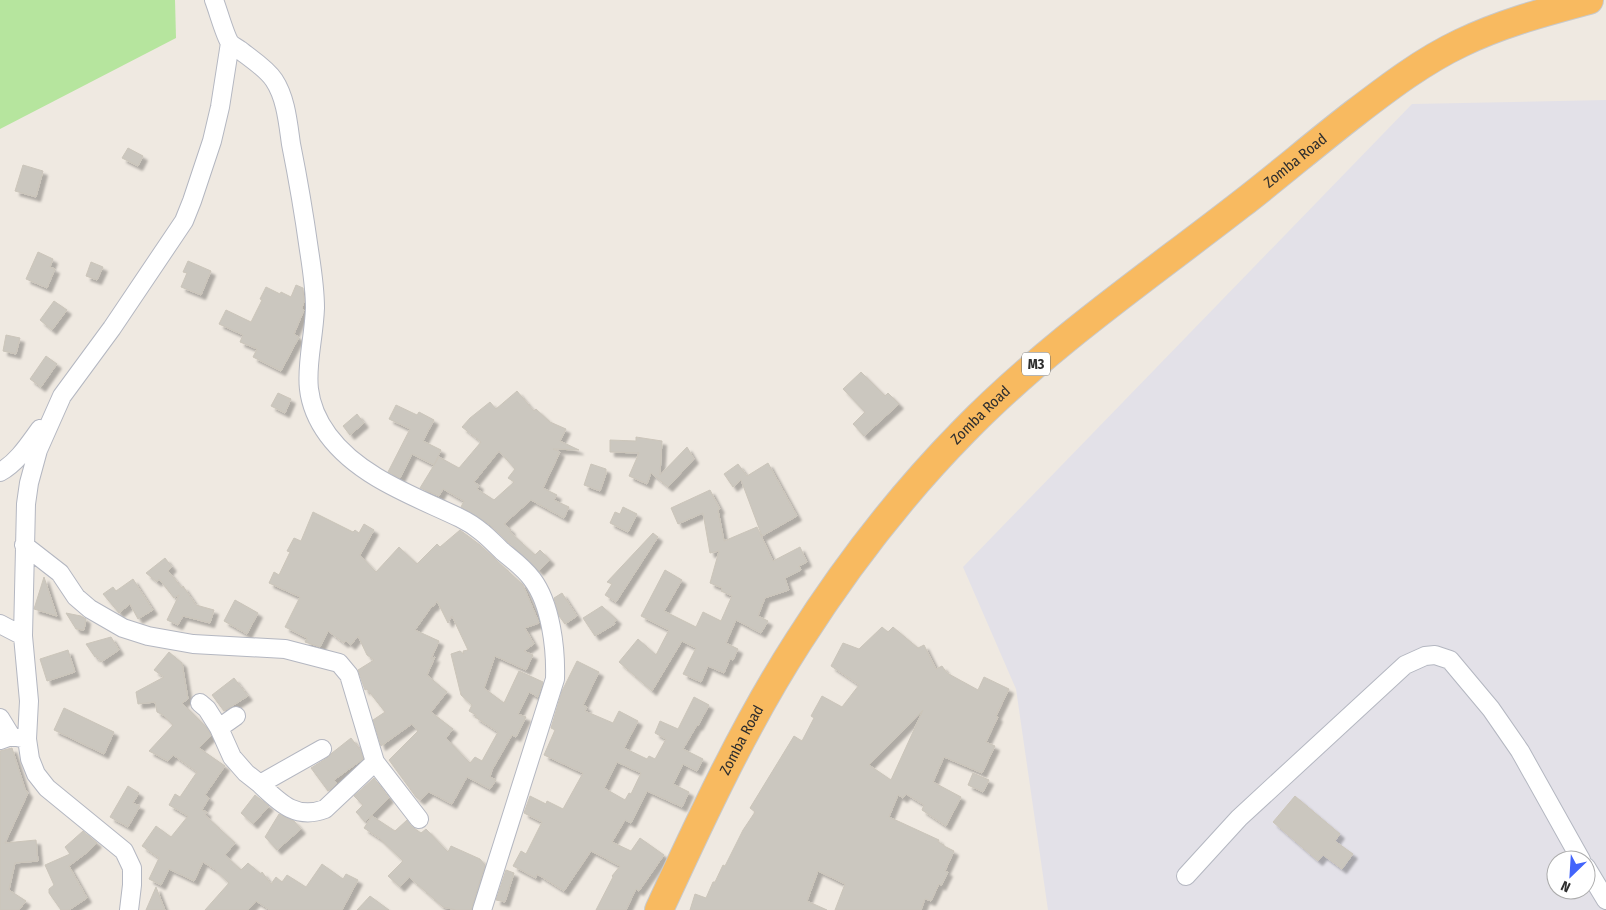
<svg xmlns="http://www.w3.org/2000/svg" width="1606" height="910" viewBox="0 0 1606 910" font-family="'Fira Sans Condensed',sans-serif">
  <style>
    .industrial { fill: #e3e1e8; fill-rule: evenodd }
    .green { fill: #b6e59e }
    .building { fill: #cbc7bf; stroke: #cbc5ba; fill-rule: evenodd; filter: url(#shadow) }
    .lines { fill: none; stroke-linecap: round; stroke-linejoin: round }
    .minor-casing { stroke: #b4b7c1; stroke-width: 20 }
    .trunk-casing { stroke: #c9c9c9; stroke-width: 30 }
    .minor { stroke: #fff; stroke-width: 18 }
    .trunk { stroke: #f8ba60; stroke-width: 28 }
    .labels { text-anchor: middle; stroke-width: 4; stroke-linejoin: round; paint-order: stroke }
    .shield { fill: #fff; stroke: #6d6d6d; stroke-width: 1 }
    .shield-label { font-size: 14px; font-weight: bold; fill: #2e2e2e }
    .street-label { font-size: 15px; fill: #2e2e2e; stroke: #fff }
  </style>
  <defs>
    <filter id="shadow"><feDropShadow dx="4.5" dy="4.5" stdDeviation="1" flood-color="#0004"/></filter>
  </defs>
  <rect width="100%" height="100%" fill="#efe9e1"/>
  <path class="industrial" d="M1606,100V910H1048L1016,689L963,567L1412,104ZM1556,860H1586V890H1556Z"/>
  <path class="green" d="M0,0H175L176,38L0,129Z"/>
  <path class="building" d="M128,148L143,156L138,166L122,158Z
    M23,165L43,171L36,197L15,191Z
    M38,252L53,259L50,267L55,269L47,288L26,279Z
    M188,261L211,271L201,295L181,287L187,273L183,272Z
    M91,262L103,267L97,280L86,276Z
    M296,285L303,288L304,302L302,308L304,310L294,334L299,337L281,371L253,357L257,349L240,342L243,335L219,324L226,310L251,322L262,300L260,299L266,287L280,294L281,292L291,297Z
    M54,301L67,310L52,330L40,320Z
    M6,335L20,338L16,354L3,351Z
    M46,356L57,364L41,387L30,379Z
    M861,372L885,396L888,393L899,404L864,436L853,424L865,412L843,389Z
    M517,391L534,411L536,409L550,422L566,429L560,441L579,450L553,449L560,452L543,488L557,495L554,500L569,507L564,518L531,500L504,524L511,530L510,532L535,555L540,550L550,560L539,571L489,524L461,507L464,501L443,489L439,496L420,488L439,457L459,468L481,442L462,427L470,418L490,402L496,409ZM499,451L515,469L508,478L514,482L494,500L477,489L479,485L474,482Z
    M278,393L291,399L285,413L271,406Z
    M396,405L417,415L419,412L434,420L423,441L441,450L434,465L412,454L400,478L388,472L410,429L389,419Z
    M357,414L364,423L350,435L343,426Z
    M636,437L662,441L660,475L687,447L694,459L668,487L651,473L647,484L629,476L639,453L610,452V440L636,441Z
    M768,463L797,516L762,536L741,480L733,487L724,474L738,464L747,476Z
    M591,464L606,469V474L600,491L584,485Z
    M710,490L720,509L718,510L724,541L757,527L773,561L800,547L807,562L799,566L801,570L785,578L789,590L765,598L758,616L768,621L761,633L736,620L726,643L738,649L733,660L730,659L724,673L708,666L701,682L683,674L696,648L682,641L652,691L619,662L638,639L656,655L669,630L641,616L665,570L682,580L664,611L696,627L703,612L721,621L732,596L721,591L722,588L710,583L719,551L710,553L703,513L678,524L671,508Z
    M623,507L637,514L628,532L610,523L615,512L620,514Z
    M313,512L353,532L355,530L359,533L364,524L374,530L360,555L376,572L399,547L417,564L437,544L440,547L460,530L480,545L523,585L539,623L525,628L534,644L524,651L533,655L526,670L495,656L484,688L504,703L519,671L543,682L538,697L529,692L518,714L526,717L516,737L512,735L492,770L490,777L496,780L490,789L467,777L452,804L429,792L420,800L416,797L389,760L418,731L412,724L381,746L373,720L385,712L367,689L365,690L358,670L374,660L367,655L358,636L351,645L346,641L344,643L328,631L320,647L305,642L307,638L285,627L300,597L269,583L274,572L279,575L290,552L287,551L294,538L301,541ZM437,601L448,623L452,616L468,650L463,651L464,654L460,651L451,654L461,695L472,705L469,711L476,715L475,717L498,732L482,761L475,757L470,763L446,738L453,729L431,712L447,692L427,675L435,657L431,659L439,641L415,630L432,606L433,607Z
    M653,533L658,537L616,602L605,595L612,584L607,582Z
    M165,558L172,567L168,571L182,588L183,586L196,605L214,610L210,623L183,616L178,625L167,620L179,595L174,598L159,579L157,582L146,573Z
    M44,577L57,616L34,609Z
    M133,579L153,610L138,619L130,604L119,613L103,594L113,587L116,591Z
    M562,593L577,616L565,624L559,616L554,598Z
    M235,600L258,613L247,634L224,621Z
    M602,606L617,620L614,622L615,624L595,636L583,618Z
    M66,613L81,616L86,619L84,630L76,629Z
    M882,627L888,632L893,627L918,648L924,645L936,669L942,666L947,673L978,690L984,677L1009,689L996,716L998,717L986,742L995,746L982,773L944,757L933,782L961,797L946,826L922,810L924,805L906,794L903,798L898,795L889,817L939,840L938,842L944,845V846L954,851L945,871L948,872L941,886L939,884L931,901L925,899L921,910H835L845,884L818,871L807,901L827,910H690L695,894L706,898L713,882H715L723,865L725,866L743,830L755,812L750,808L794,736L802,741L814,718L811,716L822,696L842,707L859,685L831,666L843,643L859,649ZM923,710L891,780L869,765Z
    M111,637L119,650L101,662L97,656L95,657L86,644Z
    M68,650L75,672L47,681L40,659Z
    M169,652L182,663L188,699L182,703L207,728L211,736L199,748L225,766L205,795L209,798L202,810L207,812L205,815L235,843L225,855L241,870L248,863L261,874L262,872L271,884L276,877L282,882L287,875L306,887L322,864L343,879L346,874L358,880L342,910H270L256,901L248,910H205L229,883L214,869L203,862L194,881L169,869L161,885L149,879L159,858L142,846L156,826L171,837L188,816L169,805L175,794L180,797L197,772L173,755L168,761L149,751L173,725L163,715L157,712L155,702L138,704L136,692L164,677L154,670Z
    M577,661L599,672L583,705L587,707L585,711L613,723L619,711L638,721L624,748L647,759L649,756L655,759L666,739L655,733L660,721L678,729L694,697L709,705L698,726L697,725L683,749L703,759L697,771L683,764L673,784L689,792L682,807L647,791L631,823L625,820L612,842L631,851L640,838L664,855L639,891L636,889L626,910H596L613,877L612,876L620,866L591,851L564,891L537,874L536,878L513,866L521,851L526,854L542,822L524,813L530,796L546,804L547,801L563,809L583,773L544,755L555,730L551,728L562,691ZM617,762L641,773L631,794L629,793L625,800L604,788Z
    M234,678L248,696L224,711L212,695Z
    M64,708L114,732L104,754L54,730Z
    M351,738L361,751L363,759L334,780L337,783L328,791L311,768L327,758L332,753Z
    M12,748L25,789L28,793L5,843L36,840L38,861L15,863L9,890L26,901L19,910H0V751Z
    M973,773L989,780L983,792L968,785Z
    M374,778L389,798L365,822L356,812L363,805L354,796Z
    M128,786L139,793L133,803L140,806L128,827L110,817Z
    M255,795L269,806L253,824L241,813Z
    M1295,796L1340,834L1335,841L1353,854L1342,869L1323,855L1318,861L1273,822Z
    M279,814L294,821L301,829L277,850L265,837Z
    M372,816L395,831L407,820L411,826L421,833L426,829L448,852L451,846L480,859L485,865L471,910H456L443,907L409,877L400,887L388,876L403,861L379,838L364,828Z
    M83,831L97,843L89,851L69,866L87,898L69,910H61L49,893V889L54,885L45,865L70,854L65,847Z
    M506,870L514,873L505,902L496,900Z
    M156,887L165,910H146Z
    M370,896L389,910H357Z"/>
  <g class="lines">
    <g class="minor-casing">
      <path id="minor" d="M214,0C218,10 225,36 230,43C232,45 237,48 240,50C251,59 266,68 274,80C286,98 288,123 291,144C298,179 304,214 309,250C312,269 315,288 315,308C313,357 295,390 328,435C359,477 414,496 460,518C477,526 489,538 502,551C513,560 524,568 532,579C551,604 556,649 555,679L482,910
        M0,472C17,463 29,444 40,429
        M24,545L60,573L76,597L90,609L123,628L148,636L193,644L285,649L339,663L349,675L375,762L419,819
        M0,624L23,636
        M200,703L207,709L219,728
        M236,716L219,728L232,757L246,773L260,784L322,749
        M0,718L11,736
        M0,740L11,736L27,739
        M260,784C280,803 296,820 325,809L375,762
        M1586,867L1606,900
        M1186,876L1239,818L1405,665L1425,656L1435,655L1450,660L1491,709L1520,751L1581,860
        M129,910L132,885V868L124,851L47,788L36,774L30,759L27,739L29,701L23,636L26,504L29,483L38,450L62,396L112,328L184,221L192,201L212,141L220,107L230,43"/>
    </g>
    <g class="trunk-casing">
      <g id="trunk">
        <path id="s1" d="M659,910C701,819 744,726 798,642C845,568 903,493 964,431C1048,345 1146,278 1240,205C1279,175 1316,143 1355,113C1389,87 1423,61 1461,43C1502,23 1545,12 1589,0"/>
      </g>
    </g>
    <use href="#minor" class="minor"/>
    <use href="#trunk" class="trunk"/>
  </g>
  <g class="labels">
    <rect class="shield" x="1022" y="352.5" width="28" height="23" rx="4"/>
    <g class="shield-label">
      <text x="1036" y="369">M3</text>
    </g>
    <g class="street-label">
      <text dy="5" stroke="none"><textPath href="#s1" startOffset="999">Zomba Road</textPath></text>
      <text dy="5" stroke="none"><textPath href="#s1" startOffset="594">Zomba Road</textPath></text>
      <text dy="5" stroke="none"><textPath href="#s1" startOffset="189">Zomba Road</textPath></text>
    </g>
  </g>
  <g transform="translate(1571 875) rotate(205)"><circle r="24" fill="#ffffff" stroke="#ababab"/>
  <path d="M0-4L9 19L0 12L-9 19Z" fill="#4264fb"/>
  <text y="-8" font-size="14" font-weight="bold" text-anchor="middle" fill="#2e2e2e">N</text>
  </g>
</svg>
